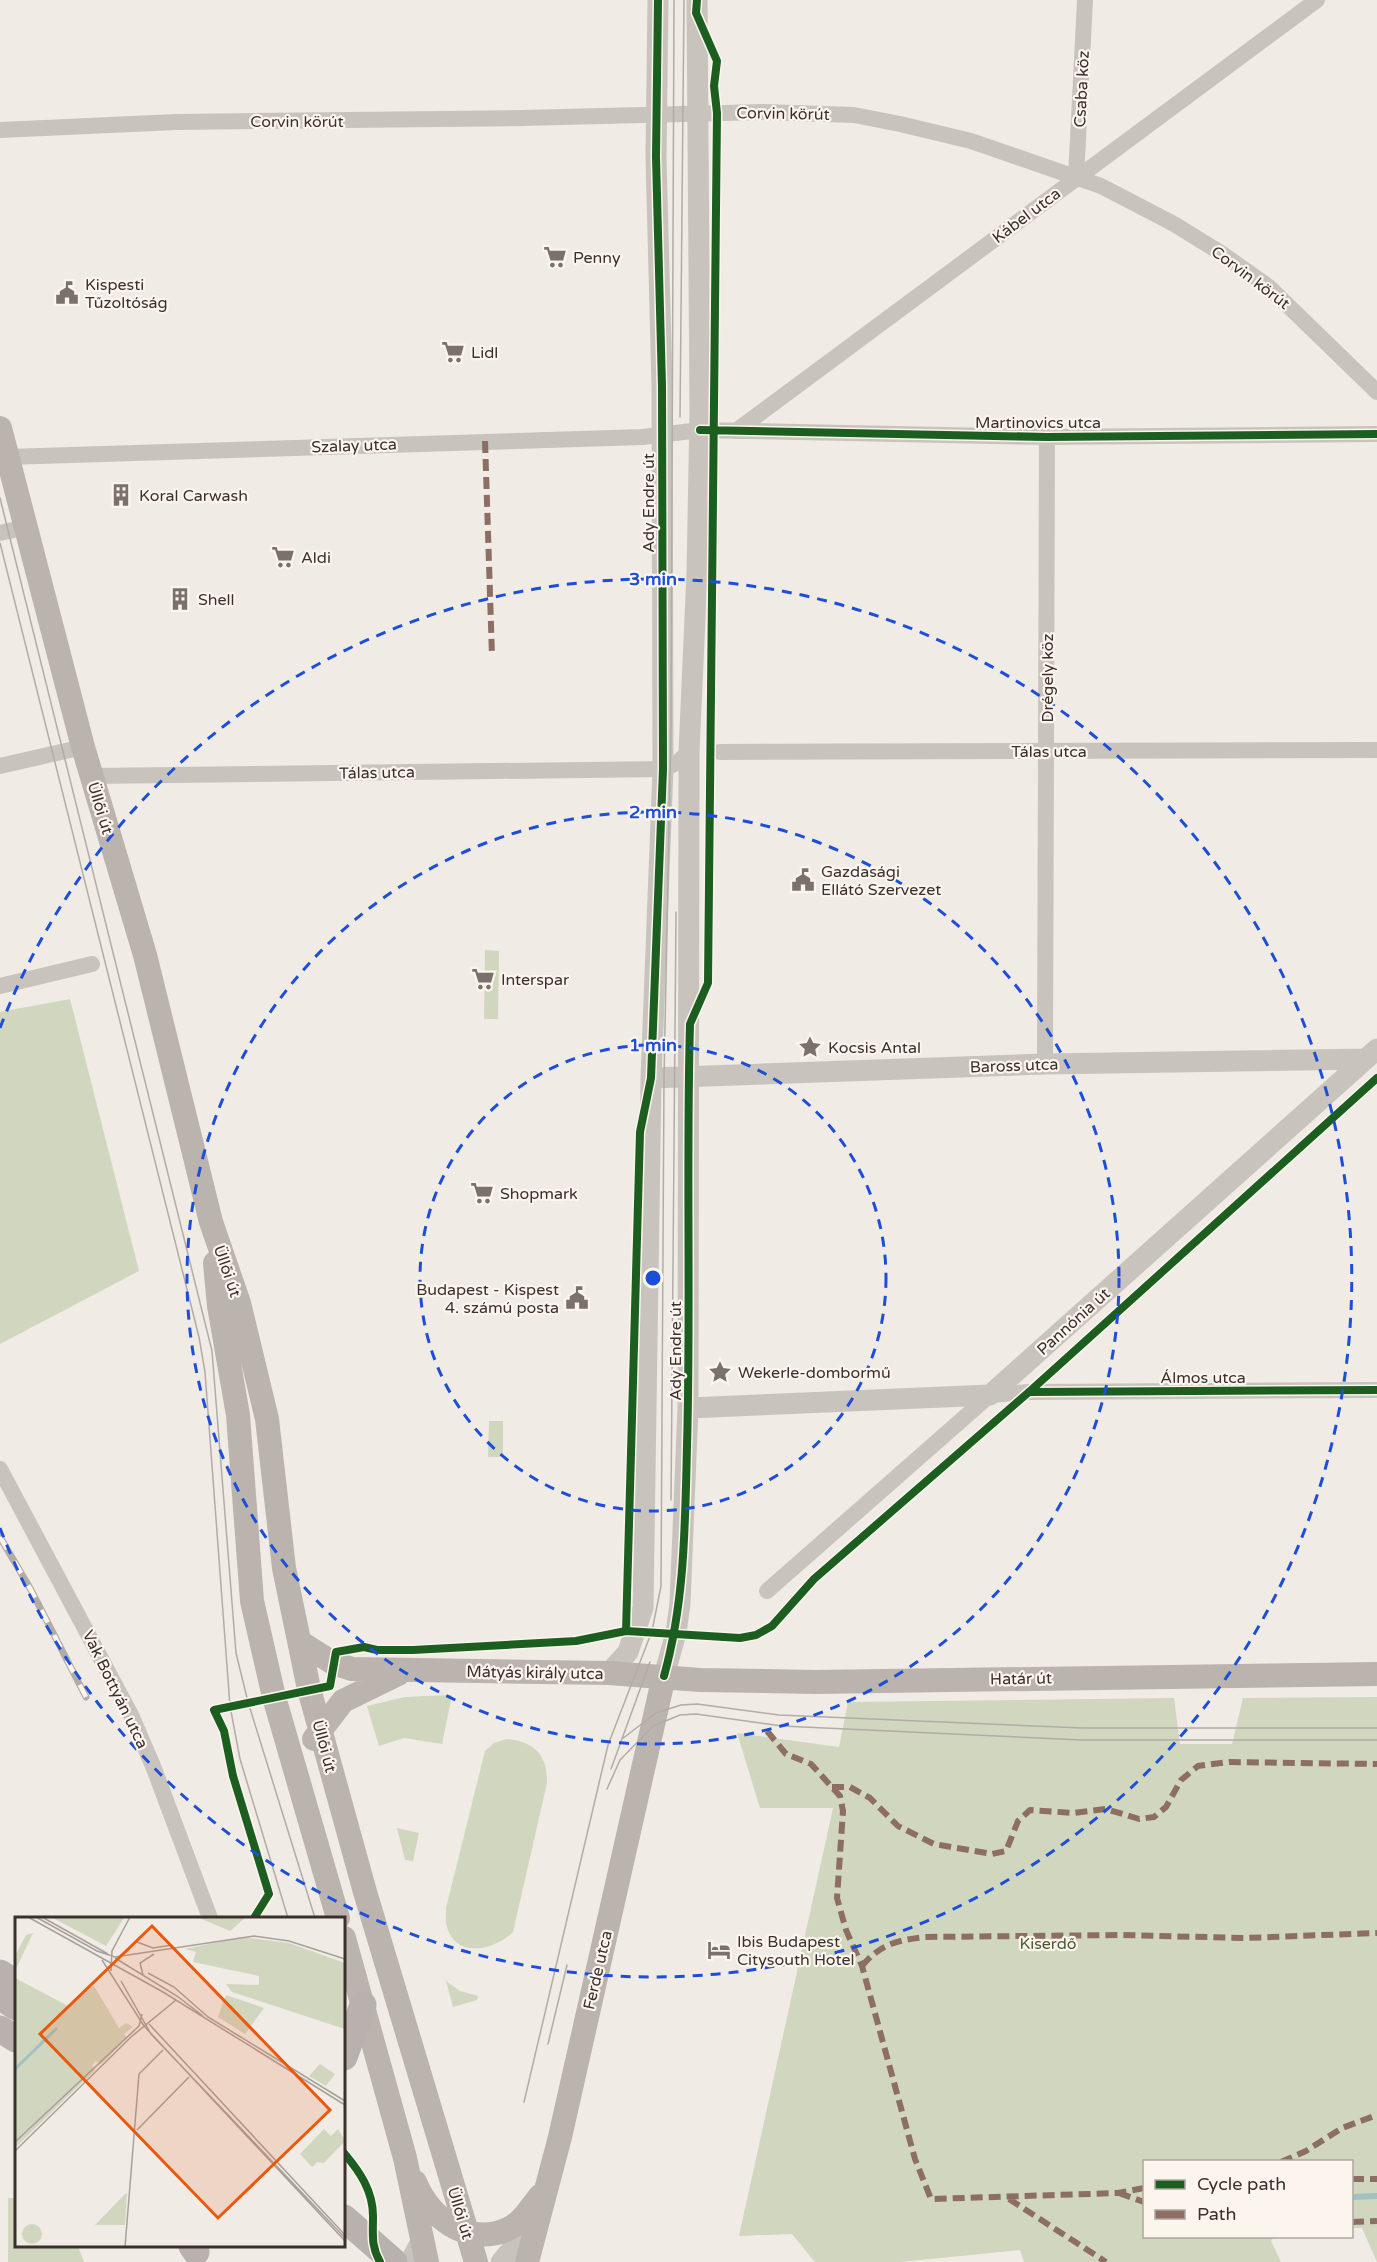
<svg xmlns="http://www.w3.org/2000/svg" width="1377" height="2262" viewBox="0 0 1377 2262" font-family="'Varela Round',sans-serif">
  <style>
    .green { fill: #d1d6bf }
    .lines { fill: none; stroke-linecap: round; stroke-linejoin: round }
    .stream { stroke: #a1c2c1; stroke-width: 6 }
    .minor { stroke: #c9c3be; stroke-width: 16 }
    .tertiary { stroke: #c9c3be; stroke-width: 21 }
    .secondary { stroke: #bab3ae; stroke-width: 24 }
    .primary { stroke: #b8b1ad; stroke-width: 27 }
    .tram { stroke: #b1aca8; stroke-width: 1.5 }
    .rail-casing { stroke: #b1aca8; stroke-width: 7 }
    .rail { stroke: #fbf5ee; stroke-width: 4.5; stroke-dasharray: 14; stroke-linecap: butt }
    .quiet { stroke: #8d6e63; stroke-width: 6; stroke-dasharray: 12 6; stroke-linecap: butt }
    .cycleway-casing { stroke: #fbf5ee; stroke-width: 11 }
    .cycleway { stroke: #1b5e20; stroke-width: 8 }
    .ring { fill: none; stroke: #1d4ed8; stroke-width: 3; stroke-dasharray: 10 8 }
    .labels { text-anchor: middle; stroke-width: 4.5; stroke-linejoin: round; paint-order: stroke }
    .street-label { font-size: 16px; fill: #3b302b; stroke: #fbf5ee }
    .poi-label { font-size: 16px; fill: #3b302b; stroke: #fbf5ee; text-anchor: start }
    .park-label { font-size: 16px; fill: #4a5a2e; stroke: #fbf5ee }
    .inset-river { fill: none; stroke: #a1c2c1; stroke-width: 3 }
    .inset-road { fill: none; stroke: #a8a09b; stroke-width: 1.5 }
    .view { fill: #e8590c; fill-opacity: 0.15; stroke: #e8590c; stroke-width: 3 }
    .inset-edge { fill: none; stroke: #3b302b; stroke-width: 3 }
    .centre { fill: #1d4ed8; stroke: #fbf5ee; stroke-width: 3 }
    .ring-label { font-size: 18px; text-anchor: middle; font-weight: bold; fill: #1d4ed8; stroke: #fbf5ee; stroke-width: 4.5; stroke-linejoin: round; paint-order: stroke }
  </style>
  <rect width="100%" height="100%" fill="#f0ebe5"/>
  <path class="green" d="M485,950L499,951L498,1019H484Z
    M70,999L139,1271L0,1344V1012Z
    M489,1421H503V1457H488Z
    M452,1695L442,1744L404,1738L379,1746L367,1706L405,1697Z
    M1377,1697V2262L1362,2228H1352V2162H1144V2236L1274,2237L1271,2241L1281,2262H1024L1020,2250L900,2262H815L792,2234L739,2236L833,1808H760L737,1733L839,1747L848,1702L1174,1698L1180,1744H1232L1243,1698Z
    M507,1739C534,1742 548,1755 547,1783L513,1932C495,1949 457,1960 447,1927C445,1922 446,1914 446,1908L485,1751L494,1743Z
    M397,1828L419,1833L413,1861L405,1860Z
    M446,1981L460,1991L478,1996L477,2000L453,2007Z
    M8,2198H16V2246H78L84,2262H8Z"/>
  <g class="lines">
    <path class="stream" d="M1352,2197L1377,2196"/>
    <path class="minor" d="M0,130L176,122L522,118L763,112L854,115L900,124L971,141L1101,186L1174,224L1221,253L1269,287L1377,392
      M1076,178L1085,0
      M736,431L1317,0
      M7,457L643,437L700,430L1047,437L1377,434
      M0,533L27,527
      M720,752L1377,750
      M0,766L83,747
      M91,776L663,769L677,763L689,752
      M0,986L92,964
      M1045,1064L1047,437
      M0,1469L131,1715L153,1766L210,1918
      M767,1591L990,1395L1029,1392L1377,1390"/>
    <path class="tertiary" d="M651,1078L1045,1064L1365,1059
      M688,1408L990,1395L1377,1049
      M609,1673L628,1652L643,1608L651,1078L663,769L662,386L656,157L658,0
      M664,1676L676,1633L680,1603L688,1408L689,752L697,573L700,413L697,0
      M410,2262L422,2240
      M501,2262L537,2220"/>
    <path class="secondary" d="M0,428L83,747L145,955L211,1222L239,1303L267,1419L284,1568L309,1689L365,1892L476,2262
      M215,1263L219,1306L238,1415L252,1601L274,1697L338,1918
      M300,1642L333,1663L352,1669L609,1673L700,1680L816,1682L1377,1674
      M314,1739L343,1701L398,1674
      M344,1938L405,2158L427,2262
      M415,2182C430,2218 468,2247 508,2229C522,2223 531,2207 540,2196
      M527,2262L560,2137L664,1676"/>
    <path class="primary" d="M0,1973L16,1983
      M0,1996L16,2007
      M0,2029L16,2039
      M344,2057L363,2005
      M344,2218L394,2262
      M192,2246L196,2252"/>
    <path class="tram" d="M680,417L684,0
      M0,498L212,1351L236,1653L248,1702L315,1918
      M0,543L199,1337L205,1372L230,1706L240,1759L288,1918
      M671,1500L676,912
      M622,1739L656,1713L681,1705L697,1704L779,1715L1083,1728H1377
      M611,1769L650,1662
      M607,1789L620,1760L653,1726L680,1715L696,1714L782,1726L1082,1740H1377
      M548,2044L567,1965
      M524,2102L608,1745L652,1631L661,1586L664,1078L671,730L674,0"/>
    <g class="rail-casing">
      <path id="rail" d="M0,1537L31,1590L86,1697"/>
    </g>
    <use href="#rail" class="rail"/>
    <path class="quiet" d="M485,441L492,656
      M767,1731L786,1754L811,1764L840,1796L843,1811L837,1898L846,1930L862,1966L915,2159L931,2199L1118,2193L1144,2188
      M832,1787H850L870,1798L898,1826L934,1844L992,1854L1006,1851L1018,1821L1030,1810L1074,1813L1106,1809L1139,1819L1154,1817L1166,1807L1181,1780L1198,1766L1229,1762L1377,1764
      M862,1966C880,1944 898,1940 925,1937L1120,1935L1245,1938L1377,1933
      M1281,2162L1306,2151L1342,2128L1377,2115
      M1352,2179H1377
      M1119,2193L1144,2202
      M1009,2199L1106,2262
      M1352,2222L1377,2221"/>
    <g class="cycleway-casing">
      <path id="cycleway" d="M700,430L1047,437L1377,434
        M1029,1392L1377,1390
        M626,1631L640,1132L651,1078L663,769L662,386L656,157L658,0
        M664,1676C685,1601 685,1524 687,1446C691,1306 686,1165 690,1024L708,983L717,113L714,86L717,61L696,13L697,0
        M254,1918L269,1894L233,1776L224,1731L214,1710L330,1686L336,1652L364,1647L377,1650H413L576,1641L626,1631L740,1638L756,1635L772,1626L814,1579L1029,1392L1377,1078
        M344,2153C360,2172 373,2191 373,2216C373,2235 371,2246 380,2262"/>
    </g>
    <use href="#cycleway" class="cycleway"/>
  </g>
  <g class="ring">
    <circle cx="653" cy="1278" r="233"/>
    <circle cx="653" cy="1278" r="466"/>
    <path d="M0 1028A699 699 0 1 1 0 1528"/>
  </g>
  <defs>
    <g id="supermarket-bare" transform="scale(1.8)"><path d="M-6-5.5h2.5l.6 2H6L4.5 2H-2.5L-4.4-4H-6ZM-1.5 3.2a1.3 1.3 0 1 0 .1 0ZM3 3.2a1.3 1.3 0 1 0 .1 0Z" fill="#7a716c" stroke="#fbf5ee" stroke-width="2.5" paint-order="stroke"/></g>
    <g id="civic-bare" transform="scale(1.8)"><path d="M-.6-6.5H3V-4.5H.6V-3L4-1V1h2V6H-6V1h2V-1L-.6-3ZM-1.2 2.5V6h2.4V2.5Z" fill="#7a716c" stroke="#fbf5ee" stroke-width="2.5" paint-order="stroke"/></g>
    <g id="building-bare" transform="scale(1.8)"><path d="M-4-6H4V6H1V3H-1V6H-4ZM-2.5-4.3h1.7v1.8h-1.7ZM.8-4.3h1.7v1.8H.8ZM-2.5-1h1.7V.8h-1.7ZM.8-1h1.7V.8H.8Z" fill="#7a716c" stroke="#fbf5ee" stroke-width="2.5" paint-order="stroke"/></g>
    <g id="sight-bare" transform="scale(1.8)"><path d="M0-6L1.8-2.2L6-1.7L2.9 1.2L3.7 5.4L0 3.3L-3.7 5.4L-2.9 1.2L-6-1.7L-1.8-2.2Z" fill="#7a716c" stroke="#fbf5ee" stroke-width="2.5" paint-order="stroke"/></g>
    <g id="hotel-bare" transform="scale(1.8)"><path d="M-6-4.5h1.5V1H6V5H4.5V3h-9V5H-6ZM-4 0a1.8 1.8 0 1 1 3.6 0ZM.5 0V-2.5h3Q6-2.5 6 0Z" fill="#7a716c" stroke="#fbf5ee" stroke-width="2.5" paint-order="stroke"/></g>
  </defs>
  <g fill-rule="evenodd">
    <use href="#supermarket-bare" x="555" y="257"/>
    <use href="#civic-bare" x="67" y="293"/>
    <use href="#supermarket-bare" x="453" y="352"/>
    <use href="#building-bare" x="121" y="495"/>
    <use href="#supermarket-bare" x="283" y="557"/>
    <use href="#building-bare" x="180" y="599"/>
    <use href="#civic-bare" x="803" y="880"/>
    <use href="#supermarket-bare" x="483" y="979"/>
    <use href="#sight-bare" x="810" y="1047"/>
    <use href="#supermarket-bare" x="482" y="1193"/>
    <use href="#civic-bare" x="577" y="1298"/>
    <use href="#sight-bare" x="720" y="1372"/>
    <use href="#hotel-bare" x="719" y="1950"/>
  </g>
  <g class="labels">
    <g class="street-label">
      <text transform="translate(1081 89) rotate(-87)" y="6">Csaba köz</text>
      <text transform="translate(783 113) rotate(1)" y="6">Corvin körút</text>
      <text x="297" y="127">Corvin körút</text>
      <text transform="translate(1026 215) rotate(-37)" y="6">Kábel utca</text>
      <text transform="translate(1251 277) rotate(37)" y="6">Corvin körút</text>
      <text x="1038" y="428">Martinovics utca</text>
      <text transform="translate(354 445) rotate(-2)" y="6">Szalay utca</text>
      <text transform="translate(648 503) rotate(-90)" y="6">Ady Endre út</text>
      <text transform="translate(1047 678) rotate(-90)" y="6">Drégely köz</text>
      <text x="1049" y="757">Tálas utca</text>
      <text transform="translate(377 772) rotate(-1)" y="6">Tálas utca</text>
      <text transform="translate(101 808) rotate(73)" y="6">Üllői út</text>
      <text transform="translate(1014 1065) rotate(-2)" y="6">Baross utca</text>
      <text transform="translate(228 1271) rotate(71)" y="6">Üllői út</text>
      <text transform="translate(1073 1321) rotate(-42)" y="6">Pannónia út</text>
      <text transform="translate(675 1351) rotate(-90)" y="6">Ady Endre út</text>
      <text x="1203" y="1383">Álmos utca</text>
      <text transform="translate(535 1672) rotate(1)" y="6">Mátyás király utca</text>
      <text transform="translate(1021 1678) rotate(-1)" y="6">Határ út</text>
      <text transform="translate(116 1689) rotate(64)" y="6">Vak Bottyán utca</text>
      <text transform="translate(325 1746) rotate(75)" y="6">Üllői út</text>
      <text transform="translate(597 1970) rotate(-77)" y="6">Ferde utca</text>
      <text transform="translate(461 2213) rotate(73)" y="6">Üllői út</text>
    </g>
    <g class="poi-label">
      <text x="573" y="263">Penny</text>
      <text x="85" y="290">Kispesti<tspan x="85" dy="18">Tűzoltóság</tspan></text>
      <text x="471" y="358">Lidl</text>
      <text x="139" y="501">Koral Carwash</text>
      <text x="301" y="563">Aldi</text>
      <text x="198" y="605">Shell</text>
      <text x="821" y="877">Gazdasági<tspan x="821" dy="18">Ellátó Szervezet</tspan></text>
      <text x="501" y="985">Interspar</text>
      <text x="828" y="1053">Kocsis Antal</text>
      <text x="500" y="1199">Shopmark</text>
      <text x="559" y="1295" text-anchor="end">Budapest - Kispest<tspan x="559" dy="18">4. számú posta</tspan></text>
      <text x="738" y="1378">Wekerle-dombormű</text>
      <text x="737" y="1947">Ibis Budapest<tspan x="737" dy="18">Citysouth Hotel</tspan></text>
    </g>
    <g class="park-label">
      <text x="1048" y="1949">Kiserdő</text>
    </g>
  </g>
  <g transform="translate(15 1917)">
    <rect width="330" height="330" fill="#f0ebe5"/>
    <path d="M36,0H107L109,1L91,29ZM182,0H231L215,14ZM18,16L0,54V39L11,18ZM227,20L274,26L330,46V112L217,75L211,67L244,68V59L178,45L181,35L170,32ZM0,61L55,90L69,73L79,69L104,111L111,106L118,110L109,117L112,121L86,147L81,144L77,148L80,153L0,231ZM211,78L249,91L230,117L203,100ZM305,147L320,157L311,169L294,159ZM309,212L316,219L323,212L330,224L309,246L303,245L297,250L285,237ZM112,276L110,308H80L110,277ZM7 317a10 10 0 1 1 20 0a10 10 0 1 1-20 0Z" fill="#d1d6bf"/>
    <path class="inset-river" d="M0,152L42,111"/>
    <path class="inset-road" d="M13,0L148,75L330,188M21,0L82,34L100,40L239,19L274,24L330,42M27,0L93,37M122,25L138,31L157,28M100,41L162,79L188,99M87,43L129,109M96,54L97,34L115,0M133,56L159,70L193,100L330,184M128,58L125,46L139,37M106,64L136,117L330,321M134,107L330,318M129,109L330,324M122,213L174,160M0,225L124,109L127,97M0,234L116,120L161,83M110,330L124,157L148,133"/>
    <path class="view" d="M137,9L315,193L203,301L25,117Z"/>
    <rect width="330" height="330" class="inset-edge"/>
  </g>
  <circle cx="653" cy="1278" r="9" class="centre"/>
  <g class="ring-label">
    <text x="653" y="585">3 min</text>
    <text x="653" y="818">2 min</text>
    <text x="653" y="1051">1 min</text>
  </g>
  <rect x="1143" y="2160" width="210" height="78" fill="#fbf5ee" stroke="#aea6a0" stroke-width="1.5"/>
  <rect x="1155" y="2180" width="30" height="9" fill="#1b5e20" stroke="#aea6a0" stroke-width="1.5"/>
  <text x="1197" y="2190" font-size="18" fill="#3b302b">Cycle path</text>
  <rect x="1155" y="2210" width="30" height="9" fill="#8d6e63" stroke="#aea6a0" stroke-width="1.5"/>
  <text x="1197" y="2220" font-size="18" fill="#3b302b">Path</text>
</svg>
